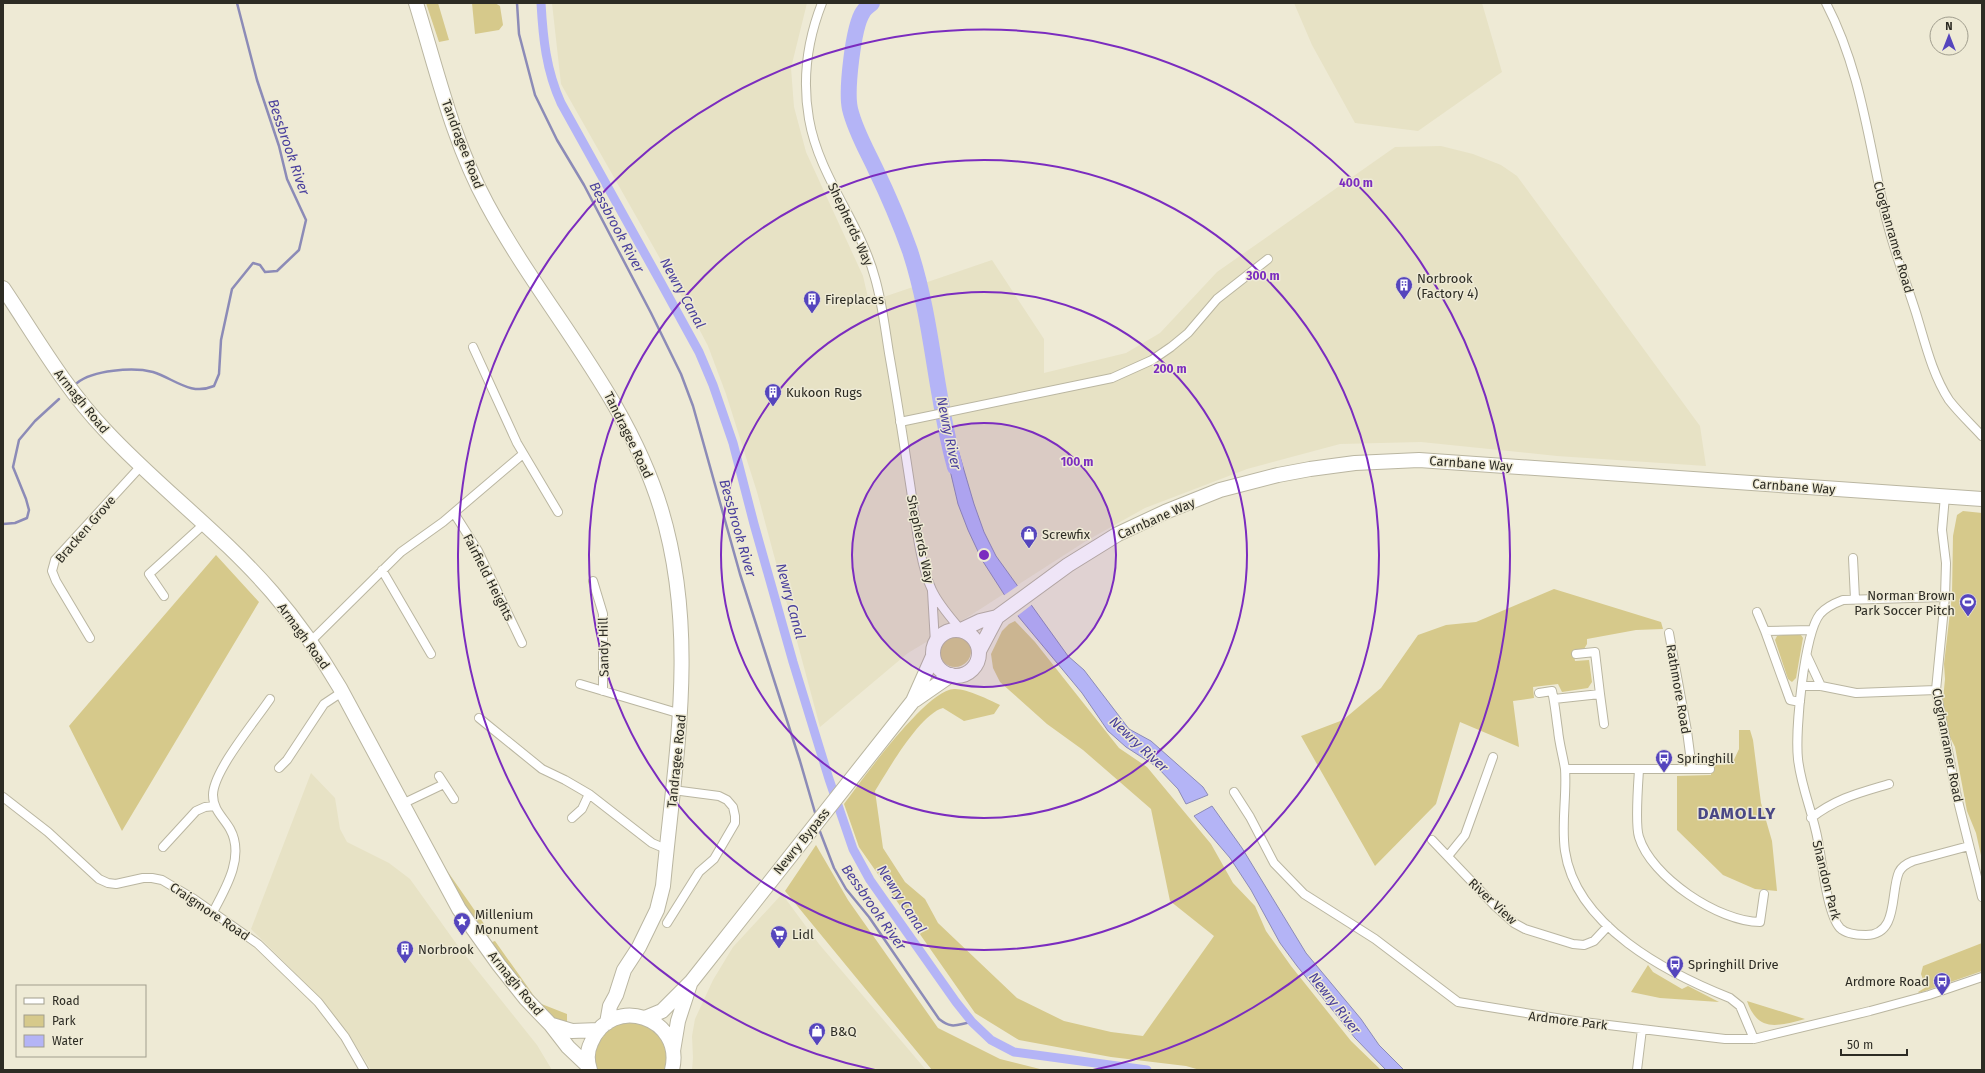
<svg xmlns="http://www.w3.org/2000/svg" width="1985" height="1073" viewBox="0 0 1985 1073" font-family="'Fira Sans',sans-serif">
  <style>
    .built { fill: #e7e2c5 }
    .green { fill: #d6c98b }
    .water { fill: #b4b4f6; stroke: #8c8bb7 }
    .pier { fill: #eeead5 }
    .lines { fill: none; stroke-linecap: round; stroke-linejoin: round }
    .stream { stroke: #8c8bb7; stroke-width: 2.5 }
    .canal { stroke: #b4b4f6; stroke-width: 9 }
    .river { stroke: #b4b4f6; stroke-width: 16 }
    .street-casing { stroke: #bab6a1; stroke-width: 10 }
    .highway-casing { stroke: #bab6a1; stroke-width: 16 }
    .street { stroke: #fff; stroke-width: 8 }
    .highway { stroke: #fff; stroke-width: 14 }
    .ring { fill: none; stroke: #7b2cbf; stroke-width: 2 }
    .labels { text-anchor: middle; stroke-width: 3; stroke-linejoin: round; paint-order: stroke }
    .street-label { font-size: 13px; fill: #2d2c24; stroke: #eeead5 }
    .poi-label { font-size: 13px; fill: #2d2c24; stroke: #eeead5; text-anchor: start }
    .water-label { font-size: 14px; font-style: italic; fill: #493f9c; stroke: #eeead5 }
    .district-label { font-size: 17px; font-weight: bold; letter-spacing: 1px; fill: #4a4885; stroke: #eeead5 }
    .centre { fill: #7b2cbf; stroke: #eeead5; stroke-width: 2 }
    .ring-label { font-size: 12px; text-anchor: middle; font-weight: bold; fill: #7b2cbf; stroke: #eeead5; stroke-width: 3; stroke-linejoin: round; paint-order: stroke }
  </style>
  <rect width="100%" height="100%" fill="#eeead5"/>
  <path class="built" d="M552,3H807L791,68L794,107L806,152L863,276L869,302L992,260L1044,339V373L1126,353L1160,333L1217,272L1395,147L1441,146L1473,154L1501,165L1517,176L1700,426L1706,466L1557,456L1421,442L1340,444L1247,469L1145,508L1086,541L971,615L908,653L820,727L757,492L726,394L708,346L687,306L561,84Z
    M1294,3H1482L1502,72L1418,131L1355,123L1312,45Z
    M311,773L335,798L340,829L347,842L389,863L410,879L458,946L537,1045L552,1070H371L348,1033L309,987L251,929Z
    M782,894L819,944L926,1070H692L693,1058L692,1036L695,1019L713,980L733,947Z"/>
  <path class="green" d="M426,3H438L449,40L439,42Z
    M472,3H495L500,6L503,25L499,30L475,34Z
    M1963,511L1982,513V860L1976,833L1967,811L1955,747L1948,733L1943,700L1945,679L1944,664L1952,595L1953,536L1957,515Z
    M216,555L259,602L122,831L69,726Z
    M1554,589L1661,622L1663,629L1636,630L1587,639V644L1584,649L1573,650L1575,661L1589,660L1592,682L1588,688L1562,692L1558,684L1533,687L1534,698L1513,701L1519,747L1460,722L1436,804L1375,866L1301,736L1343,720L1381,688L1418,635L1446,625L1476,622Z
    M1015,621L1035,642L1119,748L1147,767L1211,844L1233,883L1255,906L1266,931L1291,966L1351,1041L1381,1070H1200L1186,1066L1111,1057L1019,1040L975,1013L859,847L844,804C862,780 926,690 954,689C965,688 990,700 1000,705L994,714L964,721L943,708C920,714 888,770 875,791L883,848L905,882L925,899L938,923L1017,998L1064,1021L1111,1032L1143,1036L1214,936L1170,901L1151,809L1083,750L1047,724L1000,682L993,668L991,654L1002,631L1009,624Z
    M1790,634L1801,635L1803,638L1796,678L1792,682L1788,679L1775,640L1777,636Z
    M939 651a16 16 0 1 1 32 0a16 16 0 1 1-32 0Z
    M1739,730H1750L1753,740L1761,803L1772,841L1777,891L1755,889L1723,875L1677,830V776L1711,775L1712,765L1732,764L1739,749Z
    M816,845L848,900L938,1028L1000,1059L1044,1070H932L785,891Z
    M434,852L489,931V936L484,939L461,904Z
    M495,941L539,1003L567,1014V1024L559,1023L547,1015L493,947L492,942Z
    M1982,943V971L1919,993L1918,992L1928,986L1925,985L1921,974L1923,966Z
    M1648,965L1653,972L1682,989L1688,986L1719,1002L1660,998L1631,992Z
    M1747,1001L1805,1019C1778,1026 1758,1033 1747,1001Z
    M632,1021C656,1026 672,1045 664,1070H596C591,1042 604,1024 632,1021Z"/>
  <path class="water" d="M956,443L974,504L984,532L996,556L1068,656L1084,670L1129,729L1151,741L1203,787L1208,795L1186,804L1178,789L1157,767L1126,747L1108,731L1082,693L1018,616L982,560L968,530L958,504L945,449Z
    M1212,806L1242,848L1306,953L1361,1019L1379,1045L1404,1070H1386L1355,1038L1297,966L1280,943L1251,890L1230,858L1194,816Z"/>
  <path class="pier" d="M1020,584L1034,603L1016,617L1003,596Z"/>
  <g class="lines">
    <path class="stream" d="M517,3L519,34L535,95L557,140L584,185L651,313L681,374L693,406L740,574L800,761L816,816
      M77,383C93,370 133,367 153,372C175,379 190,396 214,386L219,374L221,340L232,289L253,263L260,265L265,272L277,271L299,250L306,220L287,179L279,146L257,80L237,3
      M3,524L15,523L27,518L29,510L26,499L13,467L19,440L35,421L59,399
      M819,829L834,868L846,889L869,917L939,1019C953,1030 957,1024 972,1022"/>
    <path class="canal" d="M541,3C543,38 546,70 561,103L660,281L699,352L713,385L733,443L754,524L793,662L829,779L853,849L870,880L956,1002L972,1022L991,1040L1014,1052L1147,1070"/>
    <path class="river" d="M872,3C869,6 865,8 863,12C853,27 846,91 850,109C855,130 866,149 875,168C888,195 900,223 910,251C933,321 935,396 955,467"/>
    <g class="street-casing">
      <path id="street" d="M822,3C807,41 802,79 809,119C819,177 860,222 875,278C882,302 885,328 889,353C897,398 904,444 911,490C915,518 920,566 932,590C939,605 951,618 961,630
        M1826,3C1860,68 1868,138 1884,209C1891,244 1905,278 1916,313C1925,342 1932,374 1949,400C1959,413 1971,424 1982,436
        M473,347L517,443L558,512
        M900,422L1112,378L1152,360L1171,347L1188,333L1217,299L1268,259
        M1945,496L1942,530L1946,563L1945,597L1936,690L1957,797L1982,897
        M454,513L478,551L522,643
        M1853,558L1855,599
        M382,570L431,654
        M593,581L603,614V691
        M932,591L935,643
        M164,596L149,574L203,525
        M1945,597L1843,600C1835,603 1826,607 1820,614C1804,634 1795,731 1798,759C1801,787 1813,813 1818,841C1822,861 1827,914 1840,928C1846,934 1858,935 1866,935C1899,935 1890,892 1899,872C1902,866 1908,863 1913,861L1969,846
        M1757,612L1765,631
        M1669,633L1687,731L1692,769
        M90,638L56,581L52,571L55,560L141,466
        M311,641L401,552L443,522L523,454
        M1807,656L1821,686
        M580,684L681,714
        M1803,686H1821L1856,693L1936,690
        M1539,693L1552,691C1555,704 1556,717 1558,730C1559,743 1563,756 1565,769C1567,796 1561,823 1565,851C1576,926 1667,973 1730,998L1740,1006L1754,1039
        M1600,694L1604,724
        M1554,699L1600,694L1595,652L1576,654
        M1800,702L1790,700L1765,631L1812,630
        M479,718L542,769L565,780L589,794L652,843L666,849
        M279,768L287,760L324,704L342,692
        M1565,769H1710
        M1639,770C1638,785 1635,825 1639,837C1651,877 1719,922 1760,922L1764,894
        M439,776L454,799
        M1234,792L1250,817L1274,863L1304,894L1375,939L1458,1002L1575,1021L1725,1039H1754L1870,1011L1929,995L1982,977
        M3,797L48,832L99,879L108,883L116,884L143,878H152L162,880L194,899L258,944L318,1002L345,1037L364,1070
        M402,804L444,784
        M572,818L582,809L589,794
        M1811,818C1837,798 1859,793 1889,784
        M1432,840L1495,906L1514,923L1525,929L1573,944L1584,945L1594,941L1608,926
        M163,847L196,811L205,807L215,806
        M1448,856L1465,835L1493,757
        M213,912C226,888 245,856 230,829C224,818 213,810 213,795C213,771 256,720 270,699
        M667,923L699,872L714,859L735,823V816L733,807L727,800L719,796L673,790
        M1637,1070L1642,1029"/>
    </g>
    <g class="highway-casing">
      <path id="highway" d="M416,3C437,71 453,142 487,204C543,308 626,394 661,509C699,635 675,757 663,886L657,910L639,947L624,970L616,995L610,1006L607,1023
        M3,288C36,337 64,387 105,430C158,487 221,533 272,592C298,622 320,654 340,688L459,909L499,965L526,999L551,1025L568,1047L588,1066
        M961,630L980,621L997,617L1068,565L1118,534L1165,512L1220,490L1278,475L1310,469L1355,463L1419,460L1982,499
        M933 653a23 23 0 1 1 46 0a23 23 0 1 1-46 0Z
        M979,651L997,617
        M915,700L951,675
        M645,1018L662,1011L691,982L913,701L933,656
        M552,1025L572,1031L599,1030
        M673,1051L678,1021L690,984
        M590,1070C587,1061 587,1051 591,1043C611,993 685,1017 672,1070"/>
    </g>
    <use href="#street" class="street"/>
    <use href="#highway" class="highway"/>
  </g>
  <circle cx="984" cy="555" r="132" fill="#7b2cbf" fill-opacity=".12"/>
  <g class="ring">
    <circle cx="984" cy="555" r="132"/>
    <circle cx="984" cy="555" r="263"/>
    <circle cx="984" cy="555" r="395"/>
    <path d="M875 1070A526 526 0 1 1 1093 1070"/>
  </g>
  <defs>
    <g id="building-pin" transform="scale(0.9)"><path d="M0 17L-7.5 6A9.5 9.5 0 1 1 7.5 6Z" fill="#5545bd" stroke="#eeead5"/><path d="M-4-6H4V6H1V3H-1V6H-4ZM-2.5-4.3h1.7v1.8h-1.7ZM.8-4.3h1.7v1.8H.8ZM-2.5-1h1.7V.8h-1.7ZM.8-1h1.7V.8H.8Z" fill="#fff"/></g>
    <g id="shop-pin" transform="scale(0.9)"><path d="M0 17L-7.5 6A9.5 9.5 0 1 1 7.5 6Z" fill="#5545bd" stroke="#eeead5"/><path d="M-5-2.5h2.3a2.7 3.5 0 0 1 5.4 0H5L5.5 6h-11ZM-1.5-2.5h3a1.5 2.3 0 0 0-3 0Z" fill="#fff"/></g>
    <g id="stadium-pin" transform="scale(0.9)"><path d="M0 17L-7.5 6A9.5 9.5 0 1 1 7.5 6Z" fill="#5545bd" stroke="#eeead5"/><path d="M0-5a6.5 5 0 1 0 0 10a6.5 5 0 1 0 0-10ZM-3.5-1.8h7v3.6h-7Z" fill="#fff"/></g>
    <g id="bus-pin" transform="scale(0.9)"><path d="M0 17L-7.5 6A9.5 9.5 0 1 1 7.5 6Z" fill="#5545bd" stroke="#eeead5"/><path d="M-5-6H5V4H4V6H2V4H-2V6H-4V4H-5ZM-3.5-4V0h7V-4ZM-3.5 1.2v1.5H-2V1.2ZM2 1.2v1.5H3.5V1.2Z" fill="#fff"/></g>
    <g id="sight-pin" transform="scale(0.9)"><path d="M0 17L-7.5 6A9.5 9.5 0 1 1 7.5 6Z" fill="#5545bd" stroke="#eeead5"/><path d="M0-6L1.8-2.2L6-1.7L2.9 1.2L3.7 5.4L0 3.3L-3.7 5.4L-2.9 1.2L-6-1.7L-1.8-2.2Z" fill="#fff"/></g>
    <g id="supermarket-pin" transform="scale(0.9)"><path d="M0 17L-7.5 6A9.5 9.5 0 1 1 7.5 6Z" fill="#5545bd" stroke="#eeead5"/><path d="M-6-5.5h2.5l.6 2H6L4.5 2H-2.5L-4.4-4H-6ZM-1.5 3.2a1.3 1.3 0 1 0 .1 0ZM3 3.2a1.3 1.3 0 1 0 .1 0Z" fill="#fff"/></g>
  </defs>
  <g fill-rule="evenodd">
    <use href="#building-pin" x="1404" y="285"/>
    <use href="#building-pin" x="812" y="299"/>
    <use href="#building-pin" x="773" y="392"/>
    <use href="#shop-pin" x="1029" y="534"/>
    <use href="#stadium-pin" x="1968" y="602"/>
    <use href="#bus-pin" x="1664" y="758"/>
    <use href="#sight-pin" x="462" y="921"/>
    <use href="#supermarket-pin" x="779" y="934"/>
    <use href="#building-pin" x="405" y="949"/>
    <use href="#bus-pin" x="1675" y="964"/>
    <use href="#bus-pin" x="1942" y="981"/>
    <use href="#shop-pin" x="817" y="1031"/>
  </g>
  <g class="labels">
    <g class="street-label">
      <text transform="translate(463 144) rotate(69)" y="5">Tandragee Road</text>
      <text transform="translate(851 224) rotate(65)" y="5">Shepherds Way</text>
      <text transform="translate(1894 237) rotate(74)" y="5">Cloghanramer Road</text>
      <text transform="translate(82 401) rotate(51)" y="5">Armagh Road</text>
      <text transform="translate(629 435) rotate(64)" y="5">Tandragee Road</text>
      <text transform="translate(1471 463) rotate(4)" y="5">Carnbane Way</text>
      <text transform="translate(1794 486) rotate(4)" y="5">Carnbane Way</text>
      <text transform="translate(1156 518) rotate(-24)" y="5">Carnbane Way</text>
      <text transform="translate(85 529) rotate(-49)" y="5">Bracken Grove</text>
      <text transform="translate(921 539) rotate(78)" y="5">Shepherds Way</text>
      <text transform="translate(489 577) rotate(63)" y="5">Fairfield Heights</text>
      <text transform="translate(304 636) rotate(54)" y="5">Armagh Road</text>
      <text transform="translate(603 647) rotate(-91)" y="5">Sandy Hill</text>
      <text transform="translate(1679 689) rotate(80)" y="5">Rathmore Road</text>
      <text transform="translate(1948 745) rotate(79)" y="5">Cloghanramer Road</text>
      <text transform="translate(676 761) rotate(-84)" y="5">Tandragee Road</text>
      <text transform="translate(801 841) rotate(-51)" y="5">Newry Bypass</text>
      <text transform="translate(1827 880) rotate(76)" y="5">Shandon Park</text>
      <text transform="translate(1493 901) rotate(43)" y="5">River View</text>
      <text transform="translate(210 911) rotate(34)" y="5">Craigmore Road</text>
      <text transform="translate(516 983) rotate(51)" y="5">Armagh Road</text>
      <text transform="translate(1568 1020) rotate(7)" y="5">Ardmore Park</text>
    </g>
    <g class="poi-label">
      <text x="1417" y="283">Norbrook<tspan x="1417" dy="15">(Factory 4)</tspan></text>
      <text x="825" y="304">Fireplaces</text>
      <text x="786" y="397">Kukoon Rugs</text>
      <text x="1042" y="539">Screwfix</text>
      <text x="1955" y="600" text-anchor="end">Norman Brown<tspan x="1955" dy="15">Park Soccer Pitch</tspan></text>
      <text x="1677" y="763">Springhill</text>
      <text x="475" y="919">Millenium<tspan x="475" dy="15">Monument</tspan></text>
      <text x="792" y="939">Lidl</text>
      <text x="418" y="954">Norbrook</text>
      <text x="1688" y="969">Springhill Drive</text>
      <text x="1929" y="986" text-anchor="end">Ardmore Road</text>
      <text x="830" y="1036">B&amp;Q</text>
    </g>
    <g class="water-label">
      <text transform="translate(289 147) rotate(71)" y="5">Bessbrook River</text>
      <text transform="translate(617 227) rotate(62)" y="5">Bessbrook River</text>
      <text transform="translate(683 293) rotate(61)" y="5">Newry Canal</text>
      <text transform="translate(949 433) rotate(78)" y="5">Newry River</text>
      <text transform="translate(738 528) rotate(74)" y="5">Bessbrook River</text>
      <text transform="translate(791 601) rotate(75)" y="5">Newry Canal</text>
      <text transform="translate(1139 744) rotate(43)" y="5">Newry River</text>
      <text transform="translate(902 899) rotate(57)" y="5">Newry Canal</text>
      <text transform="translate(874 907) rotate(55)" y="5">Bessbrook River</text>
      <text transform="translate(1335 1003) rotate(52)" y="5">Newry River</text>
    </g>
    <g class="district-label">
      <text x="1737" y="819">DAMOLLY</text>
    </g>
  </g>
  <circle cx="984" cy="555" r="6" class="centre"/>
  <g class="ring-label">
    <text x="1356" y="187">400 m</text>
    <text x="1263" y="280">300 m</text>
    <text x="1170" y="373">200 m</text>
    <text x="1077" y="466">100 m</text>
  </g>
  <rect width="1985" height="1073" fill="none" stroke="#2d2c24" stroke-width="8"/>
  <rect x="16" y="985" width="130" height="72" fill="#eeead5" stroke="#a19e8e"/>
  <rect x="24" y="998" width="20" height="6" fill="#ffffff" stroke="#a19e8e"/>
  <text x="52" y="1005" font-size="12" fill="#2d2c24">Road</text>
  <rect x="24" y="1015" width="20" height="12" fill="#d6c98b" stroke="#a19e8e"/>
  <text x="52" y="1025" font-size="12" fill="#2d2c24">Park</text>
  <rect x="24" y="1035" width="20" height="12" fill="#b4b4f6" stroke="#a19e8e"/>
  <text x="52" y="1045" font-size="12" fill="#2d2c24">Water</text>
  <g transform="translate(1949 36)"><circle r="19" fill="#eeead5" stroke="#a19e8e"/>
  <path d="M0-3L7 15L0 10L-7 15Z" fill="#5545bd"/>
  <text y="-6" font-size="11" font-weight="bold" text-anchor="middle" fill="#2d2c24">N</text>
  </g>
  <path d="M1841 1049v6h66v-6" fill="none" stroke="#2d2c24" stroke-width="2"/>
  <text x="1847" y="1049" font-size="12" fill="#2d2c24" stroke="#eeead5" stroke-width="3" paint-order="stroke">50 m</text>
</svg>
